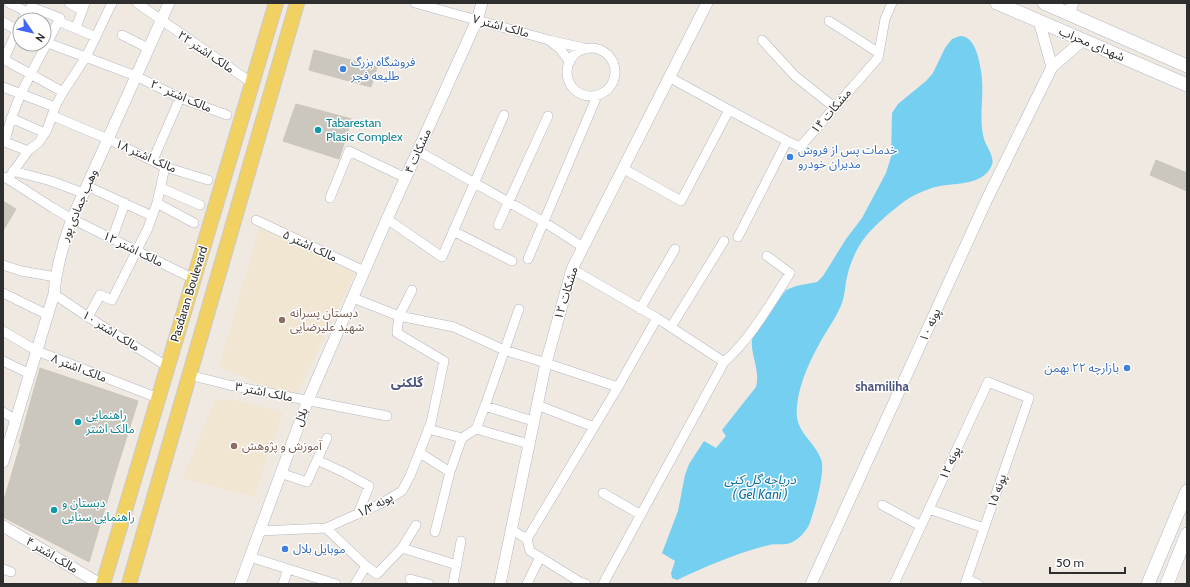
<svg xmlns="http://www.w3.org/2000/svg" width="1190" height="587" viewBox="0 0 1190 587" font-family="Cabin,'Noto Sans Arabic',sans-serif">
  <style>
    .education { fill: #f0e6d1 }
    .water { fill: #75cff0 }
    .building { fill: #cbc7bf; stroke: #cbc5ba }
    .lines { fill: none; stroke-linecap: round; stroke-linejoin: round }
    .minor-casing { stroke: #b4b7c1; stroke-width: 10 }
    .tertiary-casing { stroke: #b4b7c1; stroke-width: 12 }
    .secondary-casing { stroke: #b4b7c1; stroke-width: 14 }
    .primary-casing { stroke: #c9c9c9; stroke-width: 16 }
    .minor { stroke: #fff; stroke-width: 9 }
    .tertiary { stroke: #fff; stroke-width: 11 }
    .secondary { stroke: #fff; stroke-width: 13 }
    .primary { stroke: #f2d163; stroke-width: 14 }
    .shop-dot { fill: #3f7fe0; stroke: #fff; stroke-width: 1.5 }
    .culture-dot { fill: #0f9aa8; stroke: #fff; stroke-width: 1.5 }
    .education-dot { fill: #8d6e63; stroke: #fff; stroke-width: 1.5 }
    .labels { text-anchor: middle; stroke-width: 3; stroke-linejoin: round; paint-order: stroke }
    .street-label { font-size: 12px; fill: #2e2e2e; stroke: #fff }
    .shop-label { font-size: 12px; fill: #366cbe; stroke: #fff; text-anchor: start }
    .culture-label { font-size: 12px; fill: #0d838f; stroke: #fff; text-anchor: start }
    .education-label { font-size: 12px; fill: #785e54; stroke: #fff; text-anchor: start }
    .neighbourhood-label { font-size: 13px; font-weight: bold; fill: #4d5680; stroke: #fff }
    .water-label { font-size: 13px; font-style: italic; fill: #0d6fa3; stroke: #fff }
  </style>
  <rect width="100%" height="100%" fill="#efe9e1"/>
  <path class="education" d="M259,228L355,273L295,398L219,367Z
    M215,400H236L283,413L254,497L183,478Z"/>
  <path class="water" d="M960,36C975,36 979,59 981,71C985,94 978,117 984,139C987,148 996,158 991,167C982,185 956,183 940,186C930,188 920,192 911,197C898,205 876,224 866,236C857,247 850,263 847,277C845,286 845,294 842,303C837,316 829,327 822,339C811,358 799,383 797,406C794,433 812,437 821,459C826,471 814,512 809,525C806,530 802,536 797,539C788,547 779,543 769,545C737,553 707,566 677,580L672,578L671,573L675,561L662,553L678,511L685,475L689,464L704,441L716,448L726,436L722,430L756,387C761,367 748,353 753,335L780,298L786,290L796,286L817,282L823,276L846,239L862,218L886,173L891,157L892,113L898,104L926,81L933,73L945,48L952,39Z"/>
  <path class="building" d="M314,50L377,67L371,87L309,70Z
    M296,104L352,119L339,159L283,141Z
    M1156,160L1187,173V191L1150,175Z
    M3,201L16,209L3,231Z
    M40,368L138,401L117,468L89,562L3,517V503L21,443H19Z"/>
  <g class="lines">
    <g class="minor-casing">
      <path id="minor" d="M9,3L27,12
        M69,3L81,10
        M137,3L252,83
        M415,3L549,40L588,49
        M58,21L96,37
        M829,21L879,53
        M3,22L20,32
        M76,28L85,3
        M122,35L148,48
        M762,40L795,76L834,107
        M550,41L560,49L570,62
        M48,43L136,76L180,98L227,115
        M567 72a24 24 0 1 1 48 0a24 24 0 1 1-48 0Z
        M3,59L63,92
        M4,59L20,24
        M3,87L55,107
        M729,110L787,141L800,147L878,58L885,19L892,3
        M53,116L108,139L165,167L208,180
        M11,118L45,133
        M3,141L5,142C14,97 40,59 60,18L31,7L22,20
        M5,142L28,151
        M418,151L544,222L583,247
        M153,160L180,98
        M624,169L681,201L729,110L669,77
        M13,171L51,181L83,193
        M3,177L8,179L53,208L72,219L194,279
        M8,179L28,151L39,142L47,130L55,107L63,92L86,57L112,3
        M87,186L152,216
        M161,188L200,205
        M330,198L349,151L406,178
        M157,203L194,223
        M387,219L442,257L504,115
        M256,220L364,271
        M498,225L548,116
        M453,231L512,261
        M738,237L787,141
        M112,239L125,203
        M528,259L597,96
        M3,265L21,271L56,277
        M572,269L657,318L724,362L603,584
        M3,293L48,315
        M54,294L88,317L168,367
        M353,298L399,316L454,327L504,350L546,363L618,387
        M640,309L675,249
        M88,317L100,295L112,300L148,228L157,203L165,167
        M671,327L724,241
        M3,331L37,351L158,398
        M3,361L30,374
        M724,362C750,340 772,301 790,273L767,256
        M189,375L229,385L387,416
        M537,405L594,427
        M485,406L533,421
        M3,412L16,420
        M428,429L462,438
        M476,429L529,444
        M420,453L450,472L462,438L476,429L485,406L519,309
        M317,460L343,472L369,486L358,514
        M280,473L307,482L327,438
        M603,493L641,515
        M882,505L921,526
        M929,509L984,528
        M326,528L366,566L355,584
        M512,530L527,539L618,387L657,318
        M260,531L326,528L382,503L402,491L410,476L431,423L444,361L397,333L399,316L412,290
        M435,532L450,472
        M527,539L530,551L580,582L586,584
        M402,548L457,565
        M250,557L336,584
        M366,566L377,574L402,548L416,525
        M3,569L11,572
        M410,579L429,584
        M967,579L978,584
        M283,584L288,569
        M453,584L461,541
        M527,584L540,557
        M894,584L988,382L1029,398L965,584"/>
    </g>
    <g class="tertiary-casing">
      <path id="tertiary" d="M1069,14L1073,3
        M1039,21L1052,67
        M3,462L54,294C56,268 63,244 72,219L169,3
        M3,526L100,584
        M240,584L308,400L387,219L477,20L482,3
        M500,584L546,363L572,269L707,3
        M811,584L987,199L1052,67L1083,40"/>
    </g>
    <g class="secondary-casing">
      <path id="secondary" d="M997,3L1187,85
        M1044,3L1187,66
        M1148,584L1187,491
        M1167,584L1187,534"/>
    </g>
    <g class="primary-casing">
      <path id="primary" d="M103,584L276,3
        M129,584L297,3"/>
    </g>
    <use href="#minor" class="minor"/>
    <use href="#tertiary" class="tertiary"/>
    <use href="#secondary" class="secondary"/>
    <use href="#primary" class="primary"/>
  </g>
  <g class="shop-dot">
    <circle cx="343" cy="69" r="4"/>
    <circle cx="790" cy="157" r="4"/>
    <circle cx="1127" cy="368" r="4"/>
    <circle cx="285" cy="549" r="4"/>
  </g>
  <g class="culture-dot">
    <circle cx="318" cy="130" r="4"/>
    <circle cx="78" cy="422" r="4"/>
    <circle cx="54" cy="510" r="4"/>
  </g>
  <g class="education-dot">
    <circle cx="282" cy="320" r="4"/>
    <circle cx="234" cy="446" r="4"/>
  </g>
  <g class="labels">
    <g class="street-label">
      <text transform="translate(501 26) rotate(15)" y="4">مالک اشتر ۷</text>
      <text transform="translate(1092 44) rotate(23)" y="4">شهدای محراب</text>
      <text transform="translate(206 52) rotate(34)" y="4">مالک اشتر ۲۲</text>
      <text transform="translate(181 96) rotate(23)" y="4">مالک اشتر ۲۰</text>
      <text transform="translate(831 111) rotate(-49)" y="4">مشکات ۱۴</text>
      <text transform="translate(418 151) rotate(-66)" y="4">مشکات ۴</text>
      <text transform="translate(146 156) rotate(24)" y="4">مالک اشتر ۱۸</text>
      <text transform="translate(79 205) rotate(-67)" y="4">وهب جمادی پور</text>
      <text transform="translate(310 246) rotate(25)" y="4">مالک اشتر ۵</text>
      <text transform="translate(133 249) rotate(26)" y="4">مالک اشتر ۱۲</text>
      <text transform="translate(566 293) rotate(-73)" y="4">مشکات ۱۲</text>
      <text transform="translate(189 294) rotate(-73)" y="4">Pasdaran Boulevard</text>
      <text transform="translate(930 325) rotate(-66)" y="4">پونه ۱۰</text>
      <text transform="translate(111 331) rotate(32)" y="4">مالک اشتر ۱۰</text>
      <text transform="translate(79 368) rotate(21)" y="4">مالک اشتر ۸</text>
      <text transform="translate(264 392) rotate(11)" y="4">مالک اشتر ۳</text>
      <text transform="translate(301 417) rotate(-69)" y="4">بلال</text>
      <text transform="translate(950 463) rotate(-65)" y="4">پونه ۱۲</text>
      <text transform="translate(997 491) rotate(-71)" y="4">پونه ۱۵</text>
      <text transform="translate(375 505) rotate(-27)" y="4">پونه ۱/۳</text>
      <text transform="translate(52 555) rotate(31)" y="4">مالک اشتر ۴</text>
    </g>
    <g class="shop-label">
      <text x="351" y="66">فروشگاه بزرگ<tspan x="351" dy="14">طلیعه فجر</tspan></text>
      <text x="798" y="154">خدمات پس از فروش<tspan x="798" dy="14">مدیران خودرو</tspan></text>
      <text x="1119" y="372" text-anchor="end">بازارچه ۲۲ بهمن</text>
      <text x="293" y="553">موبایل بلال</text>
    </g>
    <g class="culture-label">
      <text x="326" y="127">Tabarestan<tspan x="326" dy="14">Plasic Complex</tspan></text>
      <text x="86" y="419">راهنمایی<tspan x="86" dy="14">مالک اشتر</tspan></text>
      <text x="62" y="507">دبستان و<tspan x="62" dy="14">راهنمایی سنایی</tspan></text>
    </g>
    <g class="education-label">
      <text x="290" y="317">دبستان پسرانه<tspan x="290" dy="14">شهید علیرضایی</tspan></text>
      <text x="242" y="450">آموزش و پژوهش</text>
    </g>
    <g class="neighbourhood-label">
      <text x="407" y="387">گلکنی</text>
      <text x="882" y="391">shamiliha</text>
    </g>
    <g class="water-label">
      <text x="760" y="484">دریاچه گل کنی<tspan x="760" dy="15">( Gel Kani )</tspan></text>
    </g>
  </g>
  <rect width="1190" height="587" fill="none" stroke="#2e2e2e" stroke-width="8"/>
  <g transform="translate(32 32) rotate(124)"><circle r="19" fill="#ffffff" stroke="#ababab"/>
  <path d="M0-3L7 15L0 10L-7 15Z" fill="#4264fb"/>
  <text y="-6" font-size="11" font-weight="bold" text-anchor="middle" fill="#2e2e2e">N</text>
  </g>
  <path d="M1050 567v6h75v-6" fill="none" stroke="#2e2e2e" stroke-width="2"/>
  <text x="1056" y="567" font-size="12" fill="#2e2e2e" stroke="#ffffff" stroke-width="3" paint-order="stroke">50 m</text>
</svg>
